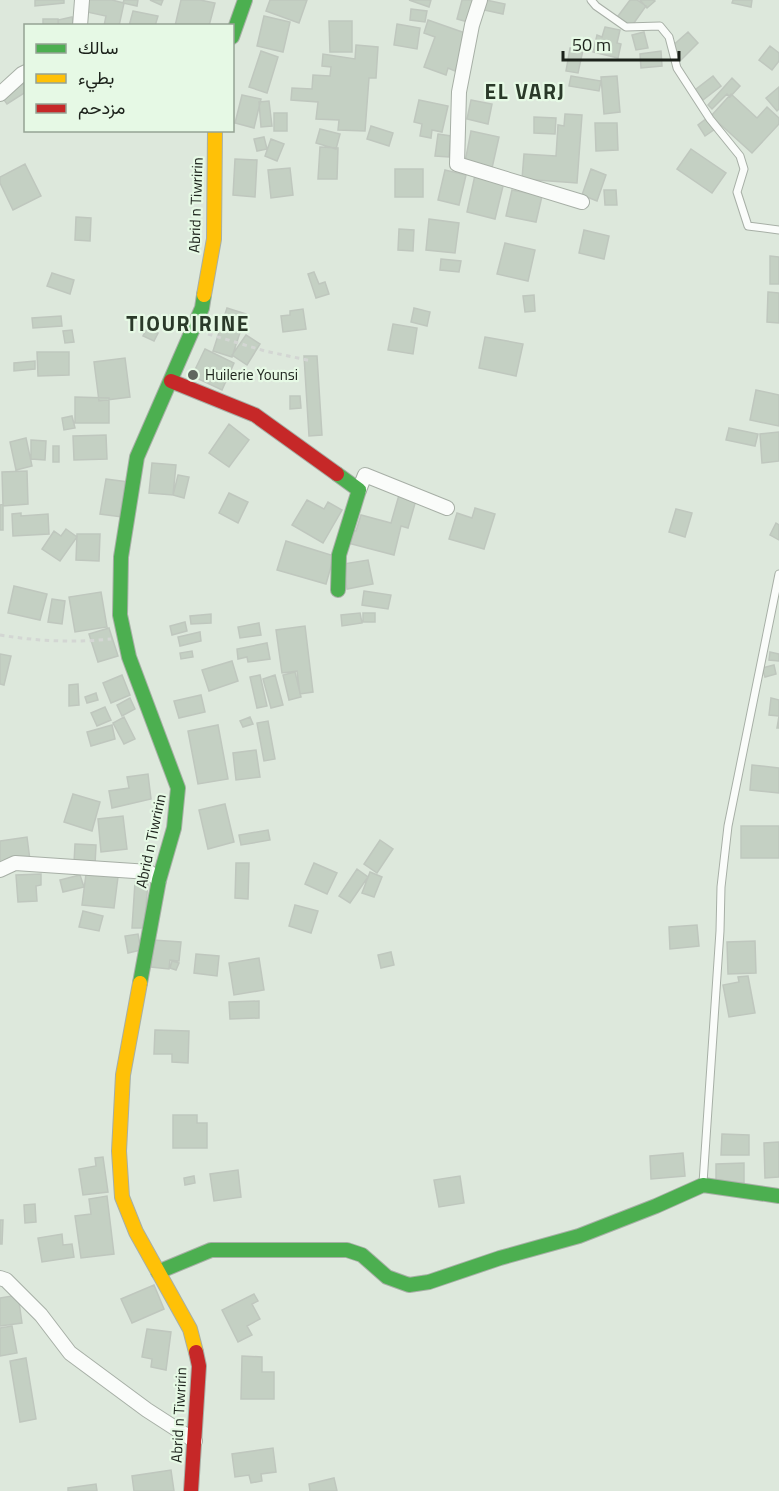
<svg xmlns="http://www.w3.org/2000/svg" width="779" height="1491" viewBox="0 0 779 1491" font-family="'Titillium Web',Vazirmatn,sans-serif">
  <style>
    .building { fill: #c4d0c3; stroke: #bfc7be; stroke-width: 1.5 }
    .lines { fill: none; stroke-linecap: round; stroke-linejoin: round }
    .lane-casing { stroke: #a7afa6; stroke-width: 9 }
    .street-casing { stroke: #a7afa6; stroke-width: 16 }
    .fast-casing { stroke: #a7afa6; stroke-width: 16 }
    .slow-casing { stroke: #a7afa6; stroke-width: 16 }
    .jam-casing { stroke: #a7afa6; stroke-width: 16 }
    .path { stroke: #d3d6d3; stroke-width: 3; stroke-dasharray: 4.5 4.5; stroke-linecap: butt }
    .lane { stroke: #fafcfa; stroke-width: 7 }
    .street { stroke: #fafcfa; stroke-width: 14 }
    .fast { stroke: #4caf50; stroke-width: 14 }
    .slow { stroke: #ffc107; stroke-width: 14 }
    .jam { stroke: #c62828; stroke-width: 14 }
    .poi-dot { fill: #60675f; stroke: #e6f9e5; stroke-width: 2 }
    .labels { text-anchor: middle; stroke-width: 4.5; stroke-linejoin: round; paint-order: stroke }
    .street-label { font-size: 15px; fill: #1c221b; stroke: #e6f9e5 }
    .poi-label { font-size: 15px; fill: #1c221b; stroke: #e6f9e5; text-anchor: start }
    .district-label { font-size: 21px; font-weight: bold; letter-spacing: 1.5px; fill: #2a3929; stroke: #e6f9e5 }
  </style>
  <rect width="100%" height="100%" fill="#dde8dc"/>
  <path class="building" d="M35,0H64V3L35,6Z
    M89,0H112L124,3L119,26H104L106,16L87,12Z
    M124,0H138L137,6L123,3Z
    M150,0H163L161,5Z
    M181,0H200L215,3L209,26H175Z
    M270,0H307L299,23L266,11Z
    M409,0H431L429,7Z
    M462,0H474L468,22L457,19Z
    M486,0L505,4L503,14L484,10Z
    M630,0H637L646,6L629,30L615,20Z
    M640,0H654L655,1L647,8Z
    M733,0H752L751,7L732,3Z
    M411,9L427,11L425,22L410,20Z
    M133,11L158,16L155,26H129Z
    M264,16L290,22L283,52L257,46Z
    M72,17L74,26H59L58,20Z
    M43,19H58V26H43Z
    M428,20L468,34L455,71L448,68L446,75L424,67L435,37L424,33Z
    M329,21H352V52H330Z
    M397,24L420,28L417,49L394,45Z
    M605,27L620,30L617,43L621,44L618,58L593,52L597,35L602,37Z
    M644,32L648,48L636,50L632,35Z
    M688,32L698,43L681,60L670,48Z
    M356,45L378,47L376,78H369L365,131L338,130L339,120L316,119L318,102L291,100L292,88L312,89L313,75L330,76L331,67L322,66L323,54L355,59Z
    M770,46L779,53V61L772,70L759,60Z
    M570,48L583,50L578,73L566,71Z
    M261,51L278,57L267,93L249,87Z
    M661,51L662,66L641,68L640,54Z
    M571,76L601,81L599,91L569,86Z
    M617,76L620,112L604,114L601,77Z
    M713,76L721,86L703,100L695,90Z
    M732,78L740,86L730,97L727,94L712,109L708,105Z
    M24,83L26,92L7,104L2,97Z
    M779,87V109L777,111L766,98Z
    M731,94L757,118L767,107L779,118V124L752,153L711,116Z
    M242,95L261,99L254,128L235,123Z
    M419,100L448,106L442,132L432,130L431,138L420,136L422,124L414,122Z
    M471,100L492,104L488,124L467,119Z
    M269,101L272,126L261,127L259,102Z
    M274,113H287V131H274Z
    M565,114L582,115L577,183L522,179L524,154L556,156L558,125L564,126Z
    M534,117L556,118L555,134L534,133Z
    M707,118L715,129L705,136L698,125Z
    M595,123H617L618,150L596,151Z
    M371,126L393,133L389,146L367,139Z
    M320,129L340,134L336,149L316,143Z
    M471,131L499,137L492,168L465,162Z
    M438,134L451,136L449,157L435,156Z
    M264,137L267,149L257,151L254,139Z
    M271,139L284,144L277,161L265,156Z
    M320,147L338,148L337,179H318Z
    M691,149L726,173L712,193L677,169Z
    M235,159L257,160L255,197L233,195Z
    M25,164L41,196L13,210L0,183V177Z
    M290,168L293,195L271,198L268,170Z
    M395,169H423V197H395Z
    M591,169L606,175L597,201L582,195Z
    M445,170L466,175L459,205L438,200Z
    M475,175L504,182L495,219L467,212Z
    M512,190L542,196L536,222L506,216Z
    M604,190H616L617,205H605Z
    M76,217L91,218L90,241L75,240Z
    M429,219L459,223L455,253L426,250Z
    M399,229L414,230L413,251L398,250Z
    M584,230L609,236L604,259L579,253Z
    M505,243L535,250L528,281L497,274Z
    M770,256L779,257V284H770Z
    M441,259L461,261L459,272L440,270Z
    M314,272L319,284L325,282L329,294L316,298L308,274Z
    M52,273L74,280L70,294L47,286Z
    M768,292L779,293V323L767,322Z
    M534,295L535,311L525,312L523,296Z
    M227,308L246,314L232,357L213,351Z
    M414,308L430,312L427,326L411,322Z
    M303,309L306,329L283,332L281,316L290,315V311Z
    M61,316L62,326L33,328L32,318Z
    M393,324L417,328L413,354L388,350Z
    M147,328L158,333L154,341L143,336Z
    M72,330L74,342L65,343L63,331Z
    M246,335L260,344L247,365L232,355Z
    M485,337L523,344L516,376L479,368Z
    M205,349L234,363L222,390L192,376Z
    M37,352H69V375L38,376Z
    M304,356H317L322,435L309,436Z
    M125,358L130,397L99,401L94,362Z
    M35,361V369L14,371V363Z
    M756,390L779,395V426L750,420Z
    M290,396H300L301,408L290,409Z
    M75,397L109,398V423H75Z
    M72,416L75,428L64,430L62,418Z
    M229,424L249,440L229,467L209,453Z
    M729,428L758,434L755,446L726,440Z
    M779,432V461L762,463L760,434Z
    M106,435L107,459L74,460L73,436Z
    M26,438L32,466L16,470L10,442Z
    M31,440L46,441L45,460L31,459Z
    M53,446H59V462H53Z
    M152,463L176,465L173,495L149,493Z
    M27,471L28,504L3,506L2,472Z
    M178,475L189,477L184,498L173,495Z
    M106,479L128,482L122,517L100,514Z
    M229,493L248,502L238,523L219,513Z
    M399,495L416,500L408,528L401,526L394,555L344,542L347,528L356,531L361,515L391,523Z
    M307,500L324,509L328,502L342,510L323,543L292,525Z
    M3,504V530H0V505Z
    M475,508L495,514L484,549L449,539L457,513L472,518Z
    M676,509L692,513L685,537L669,532Z
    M21,513V516L48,514L49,534L13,536L12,514Z
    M776,523L779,525V540L770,535Z
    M66,529L77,537L60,561L42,549L54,531L61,536Z
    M77,534H100L99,561L76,560Z
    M286,541L334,556L326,584L277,570Z
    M368,560L373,584L347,589L343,564Z
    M14,586L47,594L40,620L8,613Z
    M364,591L391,595L388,609L362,605Z
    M101,592L107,627L75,632L69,597Z
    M52,599L65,601L62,624L48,622Z
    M360,613L362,623L342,626L341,615Z
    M363,613H375V622H363Z
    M211,614V623L191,624L190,616Z
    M185,622L187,631L172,635L170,626Z
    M259,623L261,635L240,638L238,627Z
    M305,626L313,692L300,694L297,671L282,673L276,630Z
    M109,628L118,656L98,662L89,634Z
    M200,632L201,641L180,646L178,637Z
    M267,643L270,659L248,662L247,657L238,659L237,649Z
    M192,651L193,657L181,659L180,653Z
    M770,652L779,654V661L769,660Z
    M0,654L11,656L4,685L0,684Z
    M232,661L238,681L209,691L202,670Z
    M774,665L776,674L765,677L762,668Z
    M295,672L301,697L289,700L283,675Z
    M122,675L130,695L111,703L103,683Z
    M260,675L267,706L257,708L250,677Z
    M275,675L283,705L271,708L263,679Z
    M78,684L79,705L69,706V685Z
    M96,693L98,700L87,703L85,697Z
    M201,695L205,712L179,718L174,701Z
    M130,698L135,709L122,716L117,705Z
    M771,698L779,700V728H777L779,716L769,715Z
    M105,707L111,720L97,726L91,713Z
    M124,717L135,739L124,744L113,723Z
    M250,717L253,724L243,727L240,721Z
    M268,721L275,759L264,761L257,723Z
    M112,725L115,739L91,746L87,732Z
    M218,725L228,779L198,784L188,731Z
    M256,750L260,777L236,780L233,753Z
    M752,765L779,768V793L750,790Z
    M148,774L151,799L112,808L109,791L129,788L127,777Z
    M73,794L100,802L92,831L64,822Z
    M225,804L234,842L208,849L199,810Z
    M123,816L127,849L101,852L98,819Z
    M741,826H779V858H741Z
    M268,830L270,840L241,845L239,835Z
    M27,837L30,860L0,864V841Z
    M380,840L393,849L377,873L364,864Z
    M75,844L96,845L95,865L74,863Z
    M236,863H249L248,899L235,898Z
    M314,863L337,873L327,894L305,884Z
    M357,869L368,877L350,903L339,896Z
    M370,872L382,877L374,897L362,893Z
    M41,874V885L36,886L37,901L18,902L16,875Z
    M86,874L118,877L114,908L82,905Z
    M80,875L84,887L63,892L60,880Z
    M135,882L148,883L144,928H132Z
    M295,905L318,911L311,933L289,926Z
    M83,911L103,916L99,931L79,927Z
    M697,925L699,946L670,949L669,927Z
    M138,934L141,950L128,953L125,936Z
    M153,940L181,942L179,961L170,960L169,969L151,967Z
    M755,941L756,973L728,974L727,942Z
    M391,952L394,965L381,968L378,955Z
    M196,954L219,956L217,976L194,973Z
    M259,958L264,990L234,995L229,963Z
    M172,961L179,963L176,970L170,968Z
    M748,976L755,1013L729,1017L723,985L739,982L738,977Z
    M259,1001V1018L230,1019L229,1002Z
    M155,1030L189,1031L188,1063L172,1062V1054H154Z
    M173,1115H197V1123H207V1148H173Z
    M722,1134L749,1135V1155H721Z
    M779,1142V1177L765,1178L764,1143Z
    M683,1153L685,1176L651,1179L650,1156Z
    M103,1157L108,1192L83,1195L79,1169L96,1166L95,1158Z
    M744,1163V1183L716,1184V1164Z
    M238,1170L241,1197L214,1201L210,1174Z
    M194,1176L195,1183L185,1185L184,1178Z
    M460,1176L464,1203L439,1207L434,1180Z
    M107,1196L114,1254L81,1258L75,1216L91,1214L89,1199Z
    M35,1204L36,1222L25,1223L24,1205Z
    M0,1220H3L2,1244H0Z
    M62,1234L63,1245L72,1244L74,1257L42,1262L38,1238Z
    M154,1285L164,1309L132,1323L121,1299Z
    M254,1294L258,1301L252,1304L260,1319L247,1326L252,1335L238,1342L222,1310Z
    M18,1295L22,1323L0,1326V1298Z
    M12,1326L17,1353L0,1356V1328Z
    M147,1329L171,1332L166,1370L151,1367L152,1359L142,1357Z
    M242,1356L262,1357V1372H274V1399H241Z
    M26,1358L36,1419L20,1422L10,1361Z
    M273,1448L276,1472L261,1474L262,1481L251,1483L249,1475L235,1477L232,1454Z
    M171,1470L174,1491H134L132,1476Z
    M334,1478L337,1491H310L309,1484Z
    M96,1484L97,1491H68V1488Z"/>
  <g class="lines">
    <g class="lane-casing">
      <path id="lane" d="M591,0L596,6L626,27L660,26L669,37L677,68L710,119L740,156L744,169L737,192L748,226L779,230
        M703,1183L720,931L721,887L728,826L779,574"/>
    </g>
    <g class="street-casing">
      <path id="street" d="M480,0L472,25L459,92L457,164L582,202
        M80,26L82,0
        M0,94L22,74L26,72
        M359,490L365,475L447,508
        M0,870L15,863L149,872L159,880
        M0,1278L6,1280L41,1315L70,1353L147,1410L195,1441"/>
    </g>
    <g class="fast-casing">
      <path id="fast" d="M232,37L245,0
        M337,474L359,490L339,555L338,590
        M140,983L159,880L174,828L178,788L129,657L120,615L121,557L137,457L202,308L204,295
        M158,1272L211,1250H347L362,1255L387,1277L409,1285L429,1282L500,1258L579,1236L656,1206L703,1185L779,1196"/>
    </g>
    <g class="slow-casing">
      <path id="slow" d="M204,295L214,239L215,130
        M140,983L123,1075L119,1151L122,1197L136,1232L190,1329L196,1352"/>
    </g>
    <g class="jam-casing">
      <path id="jam" d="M171,381L255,415L337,474
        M191,1491L199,1366L196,1352"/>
    </g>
    <path class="path" d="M208,334L265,351L312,361
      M0,635C36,641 74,643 111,639"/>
    <use href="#lane" class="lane"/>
    <use href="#street" class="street"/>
    <use href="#fast" class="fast"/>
    <use href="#slow" class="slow"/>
    <use href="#jam" class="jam"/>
  </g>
  <circle class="poi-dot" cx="193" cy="375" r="6"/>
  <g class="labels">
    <g class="street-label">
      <text transform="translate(196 205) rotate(-88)" y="5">Abrid n Tiwririn</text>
      <text transform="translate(151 841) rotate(-78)" y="5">Abrid n Tiwririn</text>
      <text transform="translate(179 1415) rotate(-87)" y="5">Abrid n Tiwririn</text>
    </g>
    <g class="poi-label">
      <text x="205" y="380">Huilerie Younsi</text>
    </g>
    <g class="district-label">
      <text x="525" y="99">EL VARJ</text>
      <text x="188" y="331">TIOURIRINE</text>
    </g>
  </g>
  <rect x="24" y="24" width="210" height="108" fill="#e6f9e5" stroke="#95a394" stroke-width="1.5"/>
  <rect x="36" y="44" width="30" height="9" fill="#4caf50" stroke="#95a394" stroke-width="1.5"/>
  <text x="78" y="54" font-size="18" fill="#1c221b">سالك</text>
  <rect x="36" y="74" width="30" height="9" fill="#ffc107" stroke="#95a394" stroke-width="1.5"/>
  <text x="78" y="84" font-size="18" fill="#1c221b">بطيء</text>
  <rect x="36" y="104" width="30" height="9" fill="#c62828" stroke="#95a394" stroke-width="1.5"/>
  <text x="78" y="114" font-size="18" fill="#1c221b">مزدحم</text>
  <path d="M563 51v9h116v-9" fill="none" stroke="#1c221b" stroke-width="3"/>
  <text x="572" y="51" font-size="18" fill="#1c221b" stroke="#e6f9e5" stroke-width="4.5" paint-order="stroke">50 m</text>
</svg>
